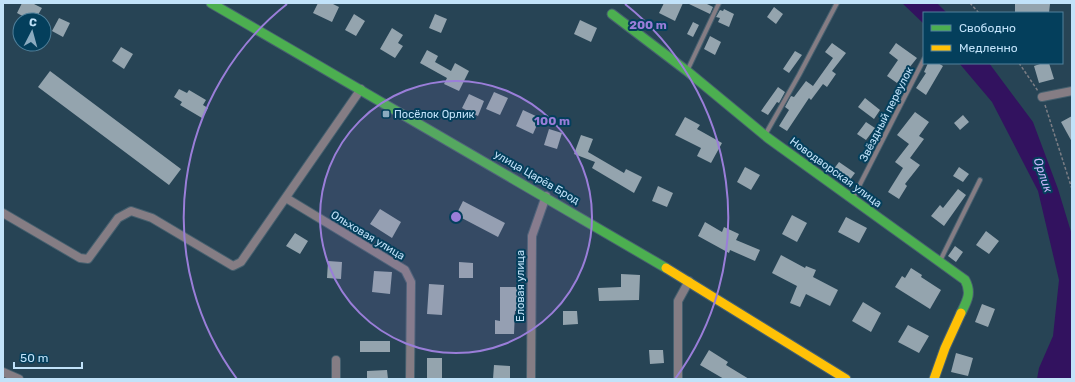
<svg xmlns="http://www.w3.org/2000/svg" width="1075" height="382" viewBox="0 0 1075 382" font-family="Rubik,sans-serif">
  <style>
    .water { fill: #32125f }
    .building { fill: #94a4ae }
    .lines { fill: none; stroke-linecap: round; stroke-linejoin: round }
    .lane-casing { stroke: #46606f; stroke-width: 6 }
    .street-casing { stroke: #46606f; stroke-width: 10 }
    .fast-casing { stroke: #46606f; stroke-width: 11 }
    .slow-casing { stroke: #46606f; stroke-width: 11 }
    .path { stroke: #7c7e85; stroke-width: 1.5; stroke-dasharray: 3 2; stroke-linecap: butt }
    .lane { stroke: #857d84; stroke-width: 4 }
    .street { stroke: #857d84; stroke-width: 8 }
    .fast { stroke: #4caf50; stroke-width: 9 }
    .slow { stroke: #ffc107; stroke-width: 9 }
    .ring { fill: none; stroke: #9a7ed9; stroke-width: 2 }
    .poi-dot { fill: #8babc0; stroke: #043f5c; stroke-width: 1.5 }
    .labels { text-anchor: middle; stroke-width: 4; stroke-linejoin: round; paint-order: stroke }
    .poi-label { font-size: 11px; fill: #c1e2f9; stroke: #043f5c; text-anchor: start }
    .street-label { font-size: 11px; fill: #c1e2f9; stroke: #043f5c }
    .water-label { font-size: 12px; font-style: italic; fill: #ccb8fd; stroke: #043f5c }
    .centre { fill: #9a7ed9; stroke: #043f5c; stroke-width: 2 }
    .ring-label { font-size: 12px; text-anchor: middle; font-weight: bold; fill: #9a7ed9; stroke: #043f5c; stroke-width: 4; stroke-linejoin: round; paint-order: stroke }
  </style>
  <rect width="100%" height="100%" fill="#274455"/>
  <path class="water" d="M902,3H937L947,13H924V24Z
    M959,63H989L1033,122L1058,189L1072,235L1071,379H1037L1039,368L1053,336L1059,280L1038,191L992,102Z"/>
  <path class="building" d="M22,3H32L42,8L35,20H30L17,13Z
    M318,3H331L339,7L332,22L313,13Z
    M664,3H683L675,21L659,13Z
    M687,3H705L713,7L710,14Z
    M1015,3L1050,4L1049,13H1015Z
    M774,7L783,14L776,24L767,17Z
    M724,9L734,14L729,27L718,22L720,18L716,17L720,10L723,11Z
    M354,14L365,21L356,36L345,30Z
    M435,14L447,19L441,33L429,28Z
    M59,18L70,23L63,37L52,31Z
    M580,20L597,28L591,42L574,34Z
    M693,22L699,25L693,37L687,34Z
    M392,28L403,35L398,43L403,46L395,58L380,49Z
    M710,36L721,42L715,55L704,49Z
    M832,43L846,53L832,71L836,74L827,87L823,84L811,100L809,98L787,131L779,126L789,110L785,107L791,96L794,97L806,81L813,86L833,58L825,52Z
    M896,43L917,58L897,83L887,76L898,60L889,53Z
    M121,47L133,54L124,69L112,61Z
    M427,50L438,56L435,62L451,71L455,63L469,71L459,91L444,84L447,78L420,63Z
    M795,51L802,55L789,73L783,69Z
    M928,63H938L943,66L926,95L916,88L926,73L924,72Z
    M1043,63H1049L1054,79L1039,83L1034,66Z
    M50,71L181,169L169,185L38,87Z
    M778,87L785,92L779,103L777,102L768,115L761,111Z
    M179,89L187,93L189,90L206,100L203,105L208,108L202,118L180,105L182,102L174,97Z
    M494,92L508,98L500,115L486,109Z
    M469,94L484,101L478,116L462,108Z
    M865,98L880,110L874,119L858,107Z
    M523,110L540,118L533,134L516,126Z
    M915,112L929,122L919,136L924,139L910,158L920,165L905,184L907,186L899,199L888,192L903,168L895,162L909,144L897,135Z
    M963,115L969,122L960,130L954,123Z
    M1072,116V142L1061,122Z
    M685,117L700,125L697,129L722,143L711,163L697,156L701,148L675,135Z
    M866,122L875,128L866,140L857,134Z
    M549,129L562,133L557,149L544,145Z
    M581,135L593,139L588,152L624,173L626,169L642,177L634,193L592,168L595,162L574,154Z
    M839,162L855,173L846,185L830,174Z
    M745,167L760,175L751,190L737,182Z
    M959,167L969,174L963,182L953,176Z
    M658,186L673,193L667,207L652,201Z
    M958,189L966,195L944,226L931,216L940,205L943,208Z
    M463,201L505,223L498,237L456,215Z
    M380,209L401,222L392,238L370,224Z
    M792,215L807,223L797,242L782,234Z
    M846,217L867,228L859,243L838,232Z
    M705,222L722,232L724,227L739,234L736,240L760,250L755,261L730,250L729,253L698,236Z
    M986,231L999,241L989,254L976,245Z
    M295,233L308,241L300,254L286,246Z
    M955,246L963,252L956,262L948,256Z
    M781,255L805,268L806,266L816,270L813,277L838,290L830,306L806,294L800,307L790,303L797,286L772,273Z
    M328,261L342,262L341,279L327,278Z
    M459,262L473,263V278H459Z
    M911,268L922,275L921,277L941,290L930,309L895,287L902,276L905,278Z
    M374,271L392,272L390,294L372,292Z
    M621,274L640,275L639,300L599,301L598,288L621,287Z
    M429,284L444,285L442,315L427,314Z
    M500,287H517L518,311H515L514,334H495V320L500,321Z
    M863,302L881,313L871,332L852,321Z
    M982,304L995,309L988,327L975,322Z
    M563,311H577L578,324L563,325Z
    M908,325L929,336L919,353L898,342Z
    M360,341H390V352H360Z
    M649,350H663L664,363L650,364Z
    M709,350L728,362L726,365L749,379H724L700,365Z
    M956,353L973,358L968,376L951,372Z
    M427,358H442V379H427Z
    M494,365L510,366V379H493Z
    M387,370L388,379H367V371Z"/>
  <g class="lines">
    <g class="lane-casing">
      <path id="lane" d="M688,69L719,3
        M765,135L799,75L837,3
        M853,198L924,59
        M940,261L980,180"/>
    </g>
    <g class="street-casing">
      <path id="street" d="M1042,97L1072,91
        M286,198L405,270L411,282L410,379
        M3,213L80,258L88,259L118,218L131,211L152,218L233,266L241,262L361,89
        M3,372L19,379
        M336,379V360
        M531,379L532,236L546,196
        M678,379V301L689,281"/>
    </g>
    <g class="fast-casing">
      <path id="fast" d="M211,3L666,268
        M612,14L687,71L768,138L965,280C972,293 967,301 961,313"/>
    </g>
    <g class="slow-casing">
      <path id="slow" d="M666,268L846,379
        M934,379L945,348L961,313"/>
    </g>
    <path class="path" d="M970,3L979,13
      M1019,63L1038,91
      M1045,105L1072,189"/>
    <use href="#lane" class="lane"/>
    <use href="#street" class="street"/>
    <use href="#fast" class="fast"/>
    <use href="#slow" class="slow"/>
  </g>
  <circle cx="456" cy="217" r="136" fill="#9a7ed9" fill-opacity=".12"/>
  <g class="ring">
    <circle cx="456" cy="217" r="136"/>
    <path d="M237 379A272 272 0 0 1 287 4M625 4A272 272 0 0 1 675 379"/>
  </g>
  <rect class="poi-dot" x="382" y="110" width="8" height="8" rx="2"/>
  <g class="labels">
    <g class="poi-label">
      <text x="394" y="118">Посёлок Орлик</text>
    </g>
    <g class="street-label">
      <text transform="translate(886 114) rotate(-63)" y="4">Звёздный переулок</text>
      <text transform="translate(836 172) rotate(36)" y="4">Новодворская улица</text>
      <text transform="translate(537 177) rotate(30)" y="4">улица Царёв Брод</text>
      <text transform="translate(368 235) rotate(31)" y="4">Ольховая улица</text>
      <text transform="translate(520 286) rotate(-90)" y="4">Еловая улица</text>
    </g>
    <g class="water-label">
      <text transform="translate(1043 175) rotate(71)" y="4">Орлик</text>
    </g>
  </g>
  <circle cx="456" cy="217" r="6" class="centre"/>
  <g class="ring-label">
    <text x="648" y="29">200 m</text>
    <text x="552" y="125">100 m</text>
  </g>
  <rect width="1075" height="382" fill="none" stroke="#c1e2f9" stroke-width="8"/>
  <rect x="923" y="12" width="140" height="52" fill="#043f5c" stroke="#50809b"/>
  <rect x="931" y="25" width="20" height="6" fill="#4caf50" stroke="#50809b"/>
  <text x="959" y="32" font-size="12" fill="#c1e2f9">Свободно</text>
  <rect x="931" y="45" width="20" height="6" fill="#ffc107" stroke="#50809b"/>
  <text x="959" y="52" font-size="12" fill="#c1e2f9">Медленно</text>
  <g transform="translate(32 32) rotate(6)"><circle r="19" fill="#043f5c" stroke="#50809b"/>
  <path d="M0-3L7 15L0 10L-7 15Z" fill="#8babc0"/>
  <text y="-6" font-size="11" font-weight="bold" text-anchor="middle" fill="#c1e2f9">С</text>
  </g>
  <path d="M14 362v6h68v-6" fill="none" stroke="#c1e2f9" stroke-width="2"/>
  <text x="20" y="362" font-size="12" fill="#c1e2f9" stroke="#043f5c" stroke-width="3" paint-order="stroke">50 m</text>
</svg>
